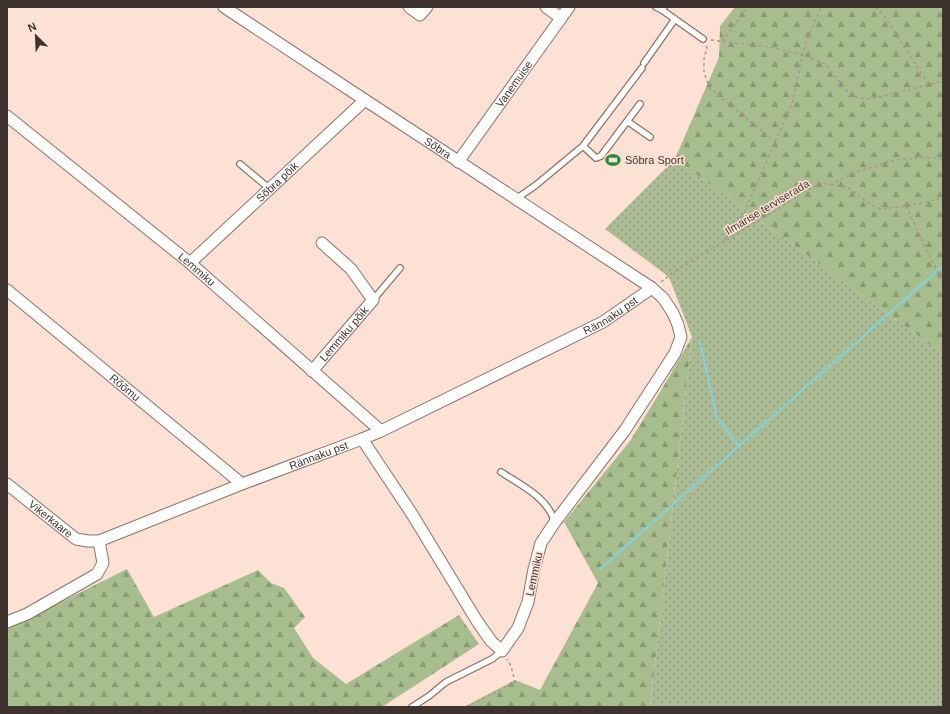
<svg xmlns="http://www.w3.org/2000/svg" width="950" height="714" viewBox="0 0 950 714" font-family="Arial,sans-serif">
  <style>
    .grass { fill: url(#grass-dots) }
    .forest { fill: url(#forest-firs) }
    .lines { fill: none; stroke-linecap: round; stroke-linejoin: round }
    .stream { stroke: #89ced1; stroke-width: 2.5 }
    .service-casing { stroke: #8b7267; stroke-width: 8 }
    .minor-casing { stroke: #8b7267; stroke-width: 13 }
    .path { stroke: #aa958c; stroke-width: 1.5; stroke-dasharray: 3 3; stroke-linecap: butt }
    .service { stroke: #fff; stroke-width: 5.5 }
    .minor { stroke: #fff; stroke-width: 11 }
    .labels { text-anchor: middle; stroke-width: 3; stroke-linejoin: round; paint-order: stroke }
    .street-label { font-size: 11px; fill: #3e332f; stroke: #fee1d5 }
    .poi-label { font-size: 11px; fill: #3e332f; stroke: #fee1d5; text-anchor: start }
  </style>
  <defs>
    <pattern id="grass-dots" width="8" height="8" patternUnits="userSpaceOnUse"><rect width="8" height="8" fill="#abbc95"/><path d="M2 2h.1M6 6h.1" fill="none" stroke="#8d997a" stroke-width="1.8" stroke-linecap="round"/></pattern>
    <pattern id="forest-firs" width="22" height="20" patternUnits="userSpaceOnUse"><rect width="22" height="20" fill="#a8bd8d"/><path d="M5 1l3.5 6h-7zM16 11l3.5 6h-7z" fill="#8a9a74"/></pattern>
  </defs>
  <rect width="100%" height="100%" fill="#fee1d5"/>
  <path class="grass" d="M675,159L943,354V707H650L692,337L669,277L605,229Z"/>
  <path class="forest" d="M735,7H943V354L675,159L719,57L720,26Z
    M692,337L650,707H464L515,680L540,690L598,583L564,522L630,441L666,382Z
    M127,569L154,617L258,570L271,583L284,588L305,617L294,628L313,658L346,684L459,615L479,644L382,707H7V629Z"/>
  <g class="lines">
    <path class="stream" d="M938,270L943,266
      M700,342L717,418L739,446
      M600,569L936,272"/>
    <g class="service-casing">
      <path id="service" d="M656,7L662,10
        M664,7L662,10L703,39
        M644,63L675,19
        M627,121L650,137
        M583,146L596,158L601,156L640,104
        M240,164L270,189
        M516,199L536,185L583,146L642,68
        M373,300L400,268
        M501,472C521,485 547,497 555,522
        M412,707L429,696L446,682L492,659L502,651"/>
    </g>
    <g class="minor-casing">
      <g id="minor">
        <path id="s1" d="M224,7L365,100L652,288L663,298L673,313L678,325L681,337L675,353L625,430L555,522L541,543L534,569L528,602L518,628L502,651L491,641L477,621L412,514L362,439"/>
        <path d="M409,7L420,15L427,7"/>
        <path d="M546,7L561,18"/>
        <path id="s2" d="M7,116L190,263L381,431"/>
        <path id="s3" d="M458,162L569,7"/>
        <path id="s4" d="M190,263L365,100"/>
        <path id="s5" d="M7,290L242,484"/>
        <path id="s6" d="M312,371L373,300L351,269L322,243"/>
        <path id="s7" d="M7,484L76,539L88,541H99L242,484L362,439L381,431L603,322L652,288"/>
        <path d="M7,622L27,614L97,574L103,563L99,541"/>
      </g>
    </g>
    <path class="path" d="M876,7L885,17L928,84
      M711,40L769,47L803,55L825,64L848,92L858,98L872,99L943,81
      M722,41L748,7
      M706,46L707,48L704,59V73L710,88L775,142
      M830,185L853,173L896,160L927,157L943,159
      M906,206L943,284
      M723,242L743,215L792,104L805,45L821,7
      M661,282L675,271L776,210L803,192L822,183L849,188L871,205L881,209L906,206L943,198
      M466,707L515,682L511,666L507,659"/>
    <use href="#service" class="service"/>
    <use href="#minor" class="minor"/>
  </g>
  <defs>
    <g id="stadium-bare" transform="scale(1.2)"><path d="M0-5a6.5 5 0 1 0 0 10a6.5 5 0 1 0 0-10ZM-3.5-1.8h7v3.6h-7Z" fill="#2e8b3d" stroke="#fee1d5" stroke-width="2.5" paint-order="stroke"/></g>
  </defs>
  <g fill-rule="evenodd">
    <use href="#stadium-bare" x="613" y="160"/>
  </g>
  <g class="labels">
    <g class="street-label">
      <text dy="4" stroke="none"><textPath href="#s3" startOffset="96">Vanemuise</textPath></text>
      <text dy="4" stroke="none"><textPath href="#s1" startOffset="256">Sõbra</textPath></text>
      <text dy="4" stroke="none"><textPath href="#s4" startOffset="119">Sõbra põik</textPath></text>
      <text transform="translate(767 207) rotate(-31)" y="4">Ilmarise terviserada</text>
      <text dy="4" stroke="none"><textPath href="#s2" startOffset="244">Lemmiku</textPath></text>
      <text dy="4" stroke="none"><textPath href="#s7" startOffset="671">Rännaku pst</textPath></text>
      <text dy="4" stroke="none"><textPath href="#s6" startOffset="49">Lemmiku põik</textPath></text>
      <text dy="4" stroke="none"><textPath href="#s5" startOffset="153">Rõõmu</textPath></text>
      <text dy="4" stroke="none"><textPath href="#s7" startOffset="347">Rännaku pst</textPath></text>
      <text dy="4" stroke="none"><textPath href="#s7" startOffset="56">Vikerkaare</textPath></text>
      <text transform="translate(534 574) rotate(-78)" y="4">Lemmiku</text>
    </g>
    <g class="poi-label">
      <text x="625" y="164">Sõbra Sport</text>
    </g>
  </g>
  <rect width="950" height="714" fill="none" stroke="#3e332f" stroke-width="16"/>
  <g transform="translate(36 36) rotate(336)" stroke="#fee1d5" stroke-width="3" paint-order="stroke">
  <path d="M0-3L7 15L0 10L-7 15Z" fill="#3e332f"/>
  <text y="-6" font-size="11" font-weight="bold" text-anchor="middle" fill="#3e332f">N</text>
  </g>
</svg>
